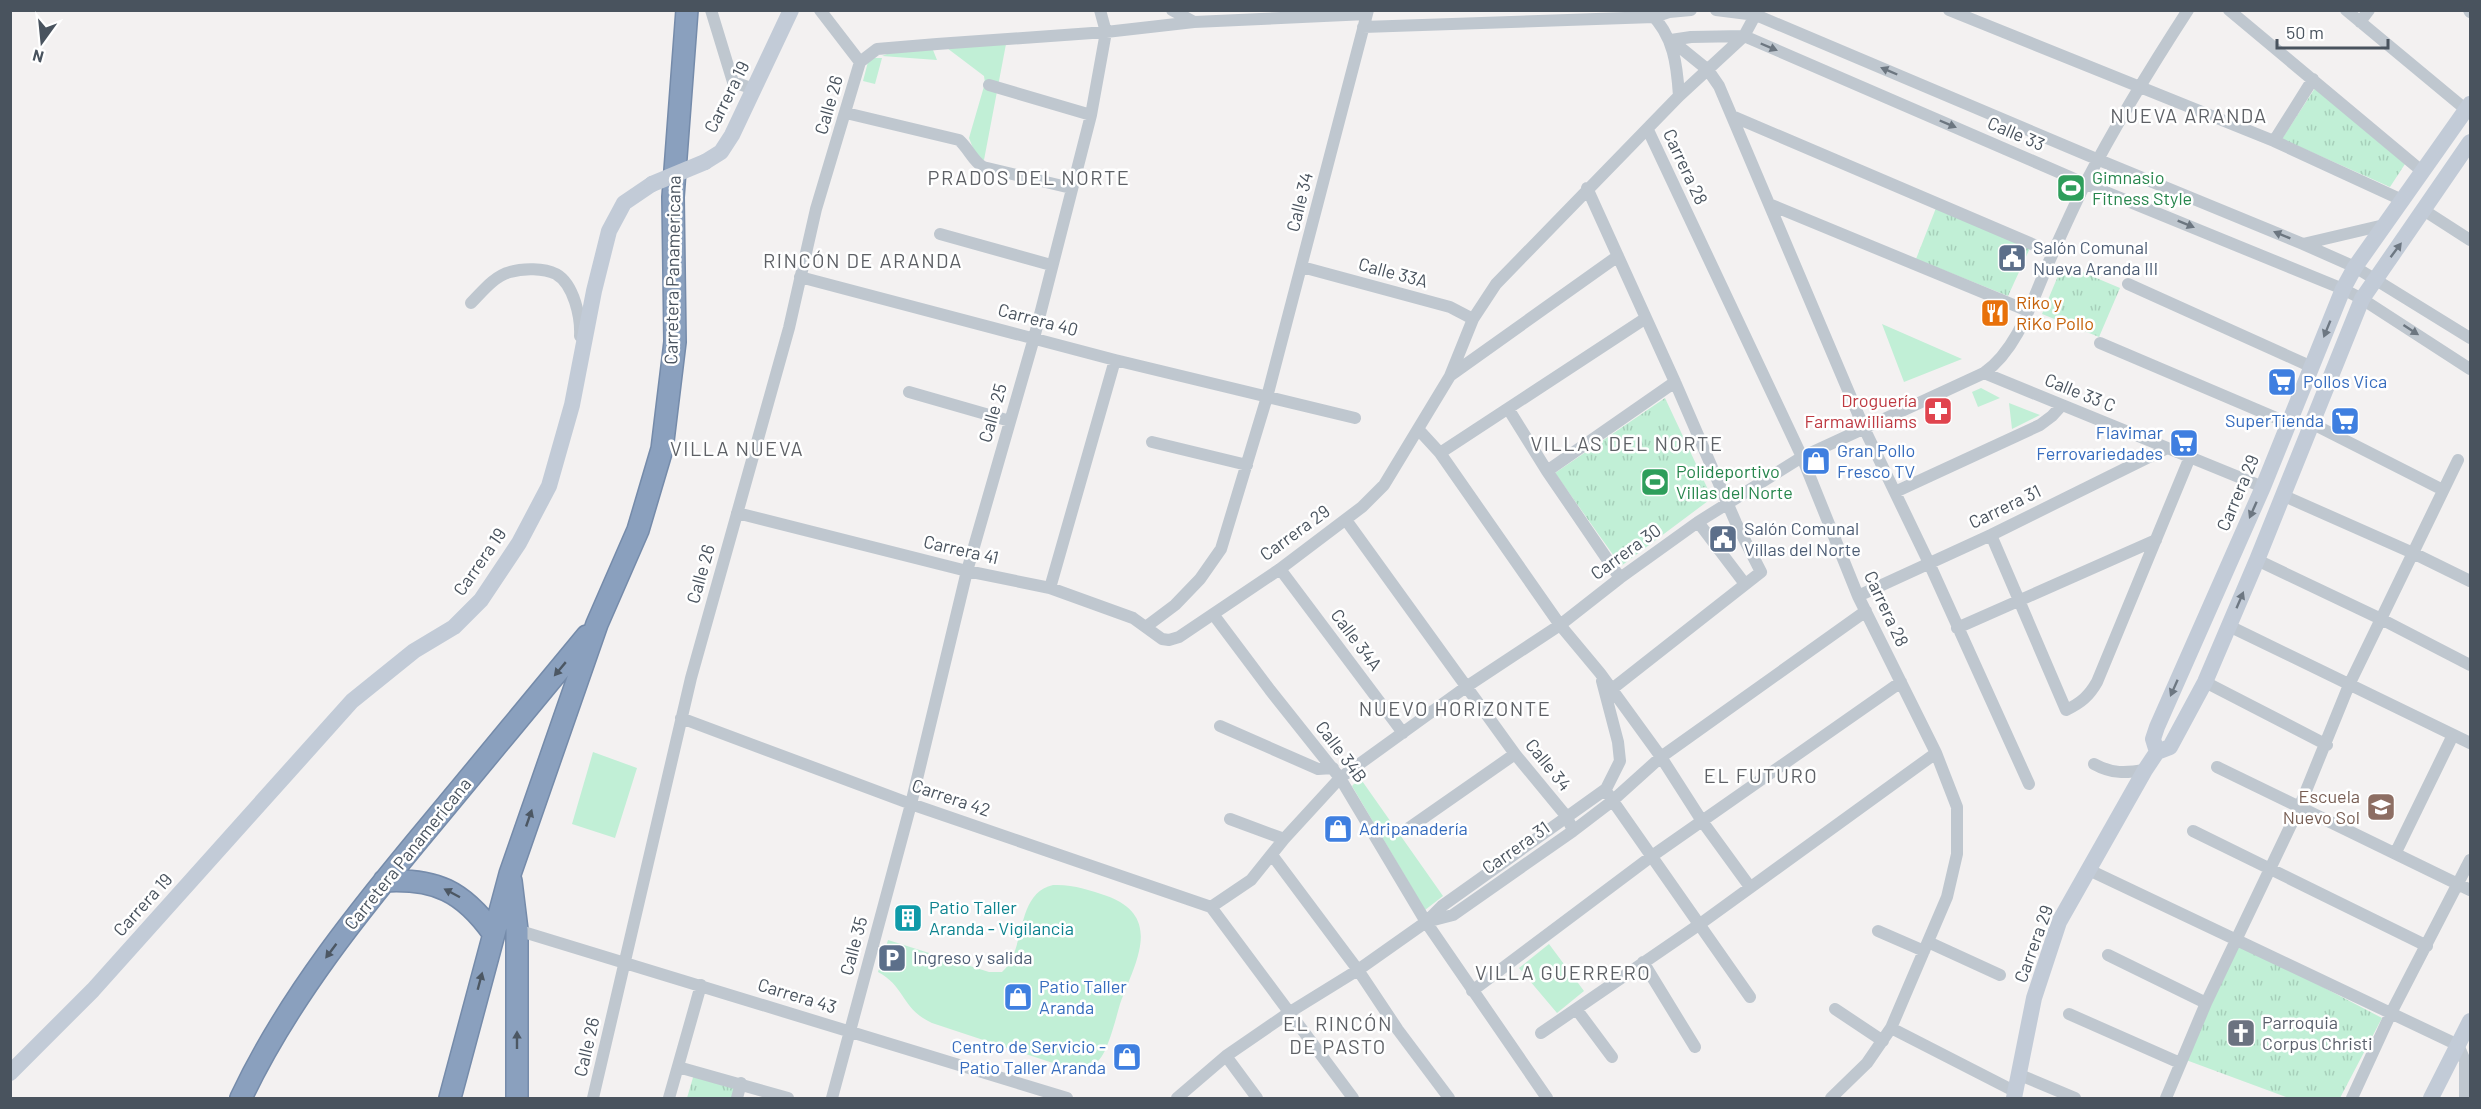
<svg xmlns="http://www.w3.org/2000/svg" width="2481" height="1109" viewBox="0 0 2481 1109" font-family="Barlow,sans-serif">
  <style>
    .green { fill: #c1efd6 }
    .park { fill: url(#park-tufts) }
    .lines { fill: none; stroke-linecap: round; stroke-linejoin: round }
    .highway-casing { stroke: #758baa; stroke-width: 24 }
    .street { stroke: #bfc7cf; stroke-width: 12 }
    .secondary { stroke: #c2cbd7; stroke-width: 16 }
    .highway { stroke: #8aa0be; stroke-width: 21 }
    .secondary-bridge { stroke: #c2cbd7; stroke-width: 16 }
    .oneway { fill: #6c7680 }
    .oneway2 { fill: #6d7782 }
    .oneway3 { fill: #4c5763 }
    .labels { text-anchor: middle; stroke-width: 5; stroke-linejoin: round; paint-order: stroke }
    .street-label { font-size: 18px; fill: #49535e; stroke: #fff }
    .leisure-label { font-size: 18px; fill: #27864d; stroke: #fff; text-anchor: start }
    .service-label { font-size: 18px; fill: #4e5e75; stroke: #fff; text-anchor: start }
    .food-label { font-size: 18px; fill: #c56008; stroke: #fff; text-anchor: start }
    .shop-label { font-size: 18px; fill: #366cbe; stroke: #fff; text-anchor: start }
    .health-label { font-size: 18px; fill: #be3a42; stroke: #fff; text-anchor: end }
    .education-label { font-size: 18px; fill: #785e54; stroke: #fff; text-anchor: end }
    .culture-label { font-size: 18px; fill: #0d838f; stroke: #fff; text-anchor: start }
    .worship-label { font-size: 18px; fill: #5b616d; stroke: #fff; text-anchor: start }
    .neighbourhood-label { font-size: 20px; letter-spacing: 1.5px; fill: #5e6166; stroke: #fff }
  </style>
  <defs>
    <pattern id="park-tufts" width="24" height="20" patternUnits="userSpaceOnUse" patternTransform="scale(1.5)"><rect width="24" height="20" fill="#c1efd6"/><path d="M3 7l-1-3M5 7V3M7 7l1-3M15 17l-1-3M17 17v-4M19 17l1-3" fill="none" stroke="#a7cfba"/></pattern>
  </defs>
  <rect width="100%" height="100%" fill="#f3f1f1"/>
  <path class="green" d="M1006,44L984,160L977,158L969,138L985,83L984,76L943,45Z
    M931,45L937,60L882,56L887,54Z
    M869,58H882L875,84L863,81Z
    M1882,324L1962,359L1904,382Z
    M1981,388L2000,398L1978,407L1972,392Z
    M2009,403L2040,415L2012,429Z
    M593,752L637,768L615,838L572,824Z
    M1360,778L1443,896L1425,910L1352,786Z
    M1053,885C1072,884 1090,890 1107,896C1164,917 1135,963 1120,1004C1116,1018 1108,1051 1099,1060C1091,1068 1078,1069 1068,1068L932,1023C901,1009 906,987 878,972L888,940L989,972H1002C1027,951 1014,894 1053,885Z
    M1549,944L1584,991L1557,1013L1519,968Z"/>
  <path class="park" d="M2315,88L2405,164L2390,187L2282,139Z
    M1936,208L2030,248L2008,296L1916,259Z
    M2063,264L2120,288L2099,337L2042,314Z
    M1665,398L1712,498L1621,566L1555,473Z
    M2239,943L2382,1018L2340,1098H2289L2186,1060Z
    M694,1074L739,1085L735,1098H687Z"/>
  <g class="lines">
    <g class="highway-casing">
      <path id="highway" d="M384,881C435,878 463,891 493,933
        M511,881L517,930V1098
        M241,1098C288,998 362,907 433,822C484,760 536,698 587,636
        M450,1098L510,874L597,624L638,530L662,449L675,342L673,197L687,10"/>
    </g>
    <path class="street" d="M711,10L733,82L754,89
      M820,10L860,62
      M1172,10L1194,22
      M1716,10L1756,15L2099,160L2303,244L2355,267L2470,338
      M1949,10L2274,141L2402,200
      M2229,10L2423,172
      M2346,10L2470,113
      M2469,10L2470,12
      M1650,13C1674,36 1677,65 1679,96
      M2360,22L2369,10
      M1363,27L1654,17L1669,12L1691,10
      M1671,40L1691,37L1744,36L2086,184L2343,289L2362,299L2470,369
      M1671,40L1708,70L1719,86L1864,428L1929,563L2029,784
      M989,85L1091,115
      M846,113L959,140C969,149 973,161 983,167L1071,188
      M1732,116L2053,253
      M1648,130L1802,457L1858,596L1936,753L1957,807V854L1947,897L1891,1028L1867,1063L1831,1098
      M2274,141L2313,79
      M1587,188L1675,382L1736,523L1761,572L1612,689
      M1769,204L2028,311
      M2425,211L2470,240
      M940,234L1051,265
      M2303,244L2384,225
      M1302,267L1450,307L1473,319
      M800,277L1115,360L1355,418
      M2128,284L2312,367
      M471,303C482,292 494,276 510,272C523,268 544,268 556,274C574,284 581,318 580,336
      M2100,343L2288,423
      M1984,373L2263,487
      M1451,375L1618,256
      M909,392L1010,421
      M1509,410L1547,471L1620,578
      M2311,423L2443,490
      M1418,429L1440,453L1560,625L1600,673L1661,757L1702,821L1750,887
      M1152,442L1247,465
      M1440,453L1646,318
      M1547,471L1675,382
      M1895,492L2040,425L2052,416L2062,405
      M2282,495L2413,553L2470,581
      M737,513L967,571L1050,588L1133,618L1162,639L1169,640L1179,637L1280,569L1362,507L1384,485L1450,376L1473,319L1496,284L1679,96L1744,36L1758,10
      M1346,520L1515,754L1567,817L1573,831
      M1698,522L1745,584
      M1991,535L2066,710C2081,703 2089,696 2097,682L2190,457
      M2257,560L2381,619L2470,665
      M1280,569L1403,733
      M1050,588L1115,360
      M1858,596L1991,535L2167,448
      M1213,614L1270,690L1340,778L1426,922L1547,1098
      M1147,626L1175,605L1200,579L1221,549L1267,397L1368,10
      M2229,626L2470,743
      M1957,628L2156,540
      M2205,682L2327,745
      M681,718L911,804L1211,907
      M1220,726L1318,769L1333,768
      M2094,764C2112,774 2126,773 2145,770
      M2217,767L2470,890
      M1608,794L1750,997
      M1230,819L1284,839
      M1409,828L1515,754
      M2193,831L2427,946
      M2396,852L2453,735
      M1272,855L1358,970L1398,1030L1449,1098
      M2089,870L2458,1045L2465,1061V1098
      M1211,907L1251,880L1284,839L1340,778L1466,687L1560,625L1620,578L1698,522L1802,457L1984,373C2018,349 2032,301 2048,264C2060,237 2072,210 2085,184C2116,124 2151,67 2188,10
      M1211,907L1353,1098
      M1427,921L1442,906L1606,789L1620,761L1618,742L1602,681
      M517,930L1067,1098
      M1878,931L1924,951
      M1928,942L2000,975
      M2108,955L2206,1003
      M1643,962L1695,1047
      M1472,991L1652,856L1901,682
      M1835,1009L1883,1041
      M1577,1010L1612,1057
      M2069,1014L2180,1063
      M1891,1028L2016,1092
      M1541,1033L1700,924L1936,753
      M1226,1056L1257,1098
      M678,1067L788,1098
      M2020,1075L2075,1098
      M593,1098L691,678L789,328L816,209L860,62L877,49L937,44L1106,32L1194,22L1367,14
      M669,1098L701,985
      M737,1098L741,1083
      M832,1098L911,804L967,571L1034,338L1091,115L1106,32L1100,10
      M1177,1098L1226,1056L1290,1012L1358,970L1426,922L1453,915L1573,831L1611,802L1661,757L1866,611
      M2166,1098L2206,1003L2299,808L2349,685L2458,460
      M2352,1098L2391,1013L2470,860"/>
    <path class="secondary" d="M705,162L721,152L732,135L791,10
      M2157,752L2153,739L2157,727L2263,487L2343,289L2355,267L2470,104
      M10,1073L93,990L352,701L414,651L454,627L481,600L519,543L549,486L572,405L594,291L609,231L624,203L652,184
      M2014,1098L2034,998L2059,922L2145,770L2157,752L2170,747L2205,682L2257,560L2362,299L2470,142
      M2431,1098L2470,1021"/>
    <use href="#highway" class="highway"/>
    <path class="secondary-bridge" d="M652,184L705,162"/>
  </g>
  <defs><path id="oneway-solid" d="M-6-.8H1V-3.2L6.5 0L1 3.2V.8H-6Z" transform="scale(1.5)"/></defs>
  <g class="oneway">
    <use href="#oneway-solid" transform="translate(1769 47) rotate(23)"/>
    <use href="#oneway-solid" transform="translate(1889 71) rotate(-157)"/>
    <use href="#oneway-solid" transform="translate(1948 124) rotate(23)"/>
    <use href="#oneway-solid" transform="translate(2186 224) rotate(22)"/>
    <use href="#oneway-solid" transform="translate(2282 235) rotate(-158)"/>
    <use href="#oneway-solid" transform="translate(2411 330) rotate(33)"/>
  </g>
  <g class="oneway2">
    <use href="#oneway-solid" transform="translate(2396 250) rotate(-53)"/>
    <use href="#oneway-solid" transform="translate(2327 329) rotate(112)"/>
    <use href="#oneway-solid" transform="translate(2253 510) rotate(114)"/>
    <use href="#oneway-solid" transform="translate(2240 600) rotate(-67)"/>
    <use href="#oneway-solid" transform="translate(2174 688) rotate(114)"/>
  </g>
  <g class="oneway3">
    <use href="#oneway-solid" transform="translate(560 669) rotate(130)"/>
    <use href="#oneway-solid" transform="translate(529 818) rotate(-71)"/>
    <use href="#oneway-solid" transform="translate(452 893) rotate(-152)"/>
    <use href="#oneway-solid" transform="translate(331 951) rotate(127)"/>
    <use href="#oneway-solid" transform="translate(480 981) rotate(-75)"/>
    <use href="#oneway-solid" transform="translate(517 1040) rotate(-90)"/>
  </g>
  <defs>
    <g id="stadium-square" transform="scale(1.5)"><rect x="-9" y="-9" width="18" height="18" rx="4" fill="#2e9e5b" stroke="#fff"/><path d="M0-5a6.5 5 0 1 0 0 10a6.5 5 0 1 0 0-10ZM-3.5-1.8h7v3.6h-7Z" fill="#fff"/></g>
    <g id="civic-square" transform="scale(1.5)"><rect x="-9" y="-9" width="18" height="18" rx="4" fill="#5c6f8a" stroke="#fff"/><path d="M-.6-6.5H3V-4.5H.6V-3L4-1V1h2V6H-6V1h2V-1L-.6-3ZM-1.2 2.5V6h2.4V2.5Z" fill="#fff"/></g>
    <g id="restaurant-square" transform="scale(1.5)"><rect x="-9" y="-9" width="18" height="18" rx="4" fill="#e8710a" stroke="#fff"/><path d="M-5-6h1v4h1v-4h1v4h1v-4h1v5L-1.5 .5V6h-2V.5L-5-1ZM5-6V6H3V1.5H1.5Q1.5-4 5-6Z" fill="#fff"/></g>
    <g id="supermarket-square" transform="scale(1.5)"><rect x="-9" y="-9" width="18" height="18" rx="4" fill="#3f7fe0" stroke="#fff"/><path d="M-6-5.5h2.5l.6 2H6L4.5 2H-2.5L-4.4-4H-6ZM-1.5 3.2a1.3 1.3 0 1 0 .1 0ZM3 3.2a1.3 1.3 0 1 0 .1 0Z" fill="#fff"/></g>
    <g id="pharmacy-square" transform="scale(1.5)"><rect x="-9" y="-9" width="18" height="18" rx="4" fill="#e0444e" stroke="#fff"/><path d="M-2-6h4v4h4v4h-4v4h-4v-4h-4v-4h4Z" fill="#fff"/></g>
    <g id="shop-square" transform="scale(1.5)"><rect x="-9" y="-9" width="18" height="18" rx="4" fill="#3f7fe0" stroke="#fff"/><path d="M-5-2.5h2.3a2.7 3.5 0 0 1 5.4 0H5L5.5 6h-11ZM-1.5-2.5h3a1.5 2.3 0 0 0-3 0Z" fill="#fff"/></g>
    <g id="school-square" transform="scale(1.5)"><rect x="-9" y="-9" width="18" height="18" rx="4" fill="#8d6e63" stroke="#fff"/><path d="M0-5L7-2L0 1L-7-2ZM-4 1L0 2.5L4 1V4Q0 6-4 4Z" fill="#fff"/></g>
    <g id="building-square" transform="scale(1.5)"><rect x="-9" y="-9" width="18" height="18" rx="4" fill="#0f9aa8" stroke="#fff"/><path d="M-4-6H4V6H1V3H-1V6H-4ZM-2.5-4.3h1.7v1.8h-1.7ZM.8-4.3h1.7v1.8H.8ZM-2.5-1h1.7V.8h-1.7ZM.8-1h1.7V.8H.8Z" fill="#fff"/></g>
    <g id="parking-square" transform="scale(1.5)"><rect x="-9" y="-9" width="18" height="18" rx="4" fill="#5c6f8a" stroke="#fff"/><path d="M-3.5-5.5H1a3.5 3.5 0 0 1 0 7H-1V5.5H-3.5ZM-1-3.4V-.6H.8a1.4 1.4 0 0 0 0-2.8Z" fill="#fff"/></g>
    <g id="church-square" transform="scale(1.5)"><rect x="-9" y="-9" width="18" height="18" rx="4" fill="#6b7280" stroke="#fff"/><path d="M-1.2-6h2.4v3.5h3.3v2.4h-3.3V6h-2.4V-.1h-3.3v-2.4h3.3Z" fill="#fff"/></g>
  </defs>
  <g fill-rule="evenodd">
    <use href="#stadium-square" x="2071" y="188"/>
    <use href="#civic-square" x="2012" y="258"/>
    <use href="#restaurant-square" x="1995" y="313"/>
    <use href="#supermarket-square" x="2282" y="382"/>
    <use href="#pharmacy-square" x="1938" y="411"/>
    <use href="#supermarket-square" x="2345" y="421"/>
    <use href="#supermarket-square" x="2184" y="443"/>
    <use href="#shop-square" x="1816" y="461"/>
    <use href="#stadium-square" x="1655" y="482"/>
    <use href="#civic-square" x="1723" y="539"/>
    <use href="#school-square" x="2381" y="807"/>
    <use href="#shop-square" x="1338" y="829"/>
    <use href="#building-square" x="908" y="918"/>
    <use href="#parking-square" x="892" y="958"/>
    <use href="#shop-square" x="1018" y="997"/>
    <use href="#church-square" x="2241" y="1033"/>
    <use href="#shop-square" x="1127" y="1057"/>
  </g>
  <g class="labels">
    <g class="street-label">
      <text transform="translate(727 97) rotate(-63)" y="6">Carrera 19</text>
      <text transform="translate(829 105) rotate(-74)" y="6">Calle 26</text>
      <text transform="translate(2016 134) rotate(23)" y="6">Calle 33</text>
      <text transform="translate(1685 167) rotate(65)" y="6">Carrera 28</text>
      <text transform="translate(1300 202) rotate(-76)" y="6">Calle 34</text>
      <text transform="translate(673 270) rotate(-89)" y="6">Carretera Panamericana</text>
      <text transform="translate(1393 273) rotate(15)" y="6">Calle 33A</text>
      <text transform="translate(1038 320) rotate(15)" y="6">Carrera 40</text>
      <text transform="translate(2080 393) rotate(22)" y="6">Calle 33 C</text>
      <text transform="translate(993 413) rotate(-74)" y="6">Calle 25</text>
      <text transform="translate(2238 493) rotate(-67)" y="6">Carrera 29</text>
      <text transform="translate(2005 507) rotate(-26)" y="6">Carrera 31</text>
      <text transform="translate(1295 533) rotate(-36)" y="6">Carrera 29</text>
      <text transform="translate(961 550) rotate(13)" y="6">Carrera 41</text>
      <text transform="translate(1626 552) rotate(-36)" y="6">Carrera 30</text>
      <text transform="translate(480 562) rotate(-55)" y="6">Carrera 19</text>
      <text transform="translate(701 574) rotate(-74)" y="6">Calle 26</text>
      <text transform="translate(1886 609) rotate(65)" y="6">Carrera 28</text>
      <text transform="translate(1356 640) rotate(53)" y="6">Calle 34A</text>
      <text transform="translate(1341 752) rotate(53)" y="6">Calle 34B</text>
      <text transform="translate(1548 765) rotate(51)" y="6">Calle 34</text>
      <text transform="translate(951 798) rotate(19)" y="6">Carrera 42</text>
      <text transform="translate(1516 848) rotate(-35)" y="6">Carrera 31</text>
      <text transform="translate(408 854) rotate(-51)" y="6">Carretera Panamericana</text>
      <text transform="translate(143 905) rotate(-48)" y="6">Carrera 19</text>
      <text transform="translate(2034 944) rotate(-70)" y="6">Carrera 29</text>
      <text transform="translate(854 946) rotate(-75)" y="6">Calle 35</text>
      <text transform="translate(797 996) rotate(17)" y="6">Carrera 43</text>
      <text transform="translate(587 1047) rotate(-77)" y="6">Calle 26</text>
    </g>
    <g class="leisure-label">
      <text x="2092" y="184">Gimnasio<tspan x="2092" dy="21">Fitness Style</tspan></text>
      <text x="1676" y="478">Polideportivo<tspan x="1676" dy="21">Villas del Norte</tspan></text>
    </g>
    <g class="service-label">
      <text x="2033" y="254">Salón Comunal<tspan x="2033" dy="21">Nueva Aranda III</tspan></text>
      <text x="1744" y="535">Salón Comunal<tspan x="1744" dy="21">Villas del Norte</tspan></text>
      <text x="913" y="964">Ingreso y salida</text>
    </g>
    <g class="food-label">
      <text x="2016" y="309">Riko y<tspan x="2016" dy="21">RiKo Pollo</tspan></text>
    </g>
    <g class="shop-label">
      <text x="2303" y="388">Pollos Vica</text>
      <text x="2324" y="427" text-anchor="end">SuperTienda</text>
      <text x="2163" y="439" text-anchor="end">Flavimar<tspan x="2163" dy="21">Ferrovariedades</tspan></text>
      <text x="1837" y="457">Gran Pollo<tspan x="1837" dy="21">Fresco TV</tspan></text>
      <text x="1359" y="835">Adripanadería</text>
      <text x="1039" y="993">Patio Taller<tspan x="1039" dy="21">Aranda</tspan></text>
      <text x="1106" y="1053" text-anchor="end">Centro de Servicio -<tspan x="1106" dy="21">Patio Taller Aranda</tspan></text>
    </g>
    <g class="health-label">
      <text x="1917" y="407">Droguería<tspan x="1917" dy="21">Farmawilliams</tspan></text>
    </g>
    <g class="education-label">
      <text x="2360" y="803">Escuela<tspan x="2360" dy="21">Nuevo Sol</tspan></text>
    </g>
    <g class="culture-label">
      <text x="929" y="914">Patio Taller<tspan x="929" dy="21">Aranda - Vigilancia</tspan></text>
    </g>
    <g class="worship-label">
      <text x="2262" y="1029">Parroquia<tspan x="2262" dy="21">Corpus Christi</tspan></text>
    </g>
    <g class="neighbourhood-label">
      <text x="2189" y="123">NUEVA ARANDA</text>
      <text x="1029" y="185">PRADOS DEL NORTE</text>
      <text x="863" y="268">RINCÓN DE ARANDA</text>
      <text x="1627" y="451">VILLAS DEL NORTE</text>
      <text x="737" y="456">VILLA NUEVA</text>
      <text x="1455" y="716">NUEVO HORIZONTE</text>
      <text x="1761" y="783">EL FUTURO</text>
      <text x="1563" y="980">VILLA GUERRERO</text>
      <text x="1338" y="1031">EL RINCÓN<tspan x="1338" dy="23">DE PASTO</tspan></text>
    </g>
  </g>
  <rect width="2481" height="1109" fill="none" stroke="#49535e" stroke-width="24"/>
  <g transform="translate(42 42) rotate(195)" stroke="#ffffff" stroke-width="4.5" paint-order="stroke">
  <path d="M0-4.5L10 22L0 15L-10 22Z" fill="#49535e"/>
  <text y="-9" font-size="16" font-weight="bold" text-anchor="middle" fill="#49535e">N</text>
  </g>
  <path d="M2277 39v9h111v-9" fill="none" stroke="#49535e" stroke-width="3"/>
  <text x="2286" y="39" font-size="18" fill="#49535e" stroke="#ffffff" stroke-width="4.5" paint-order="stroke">50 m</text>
</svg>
